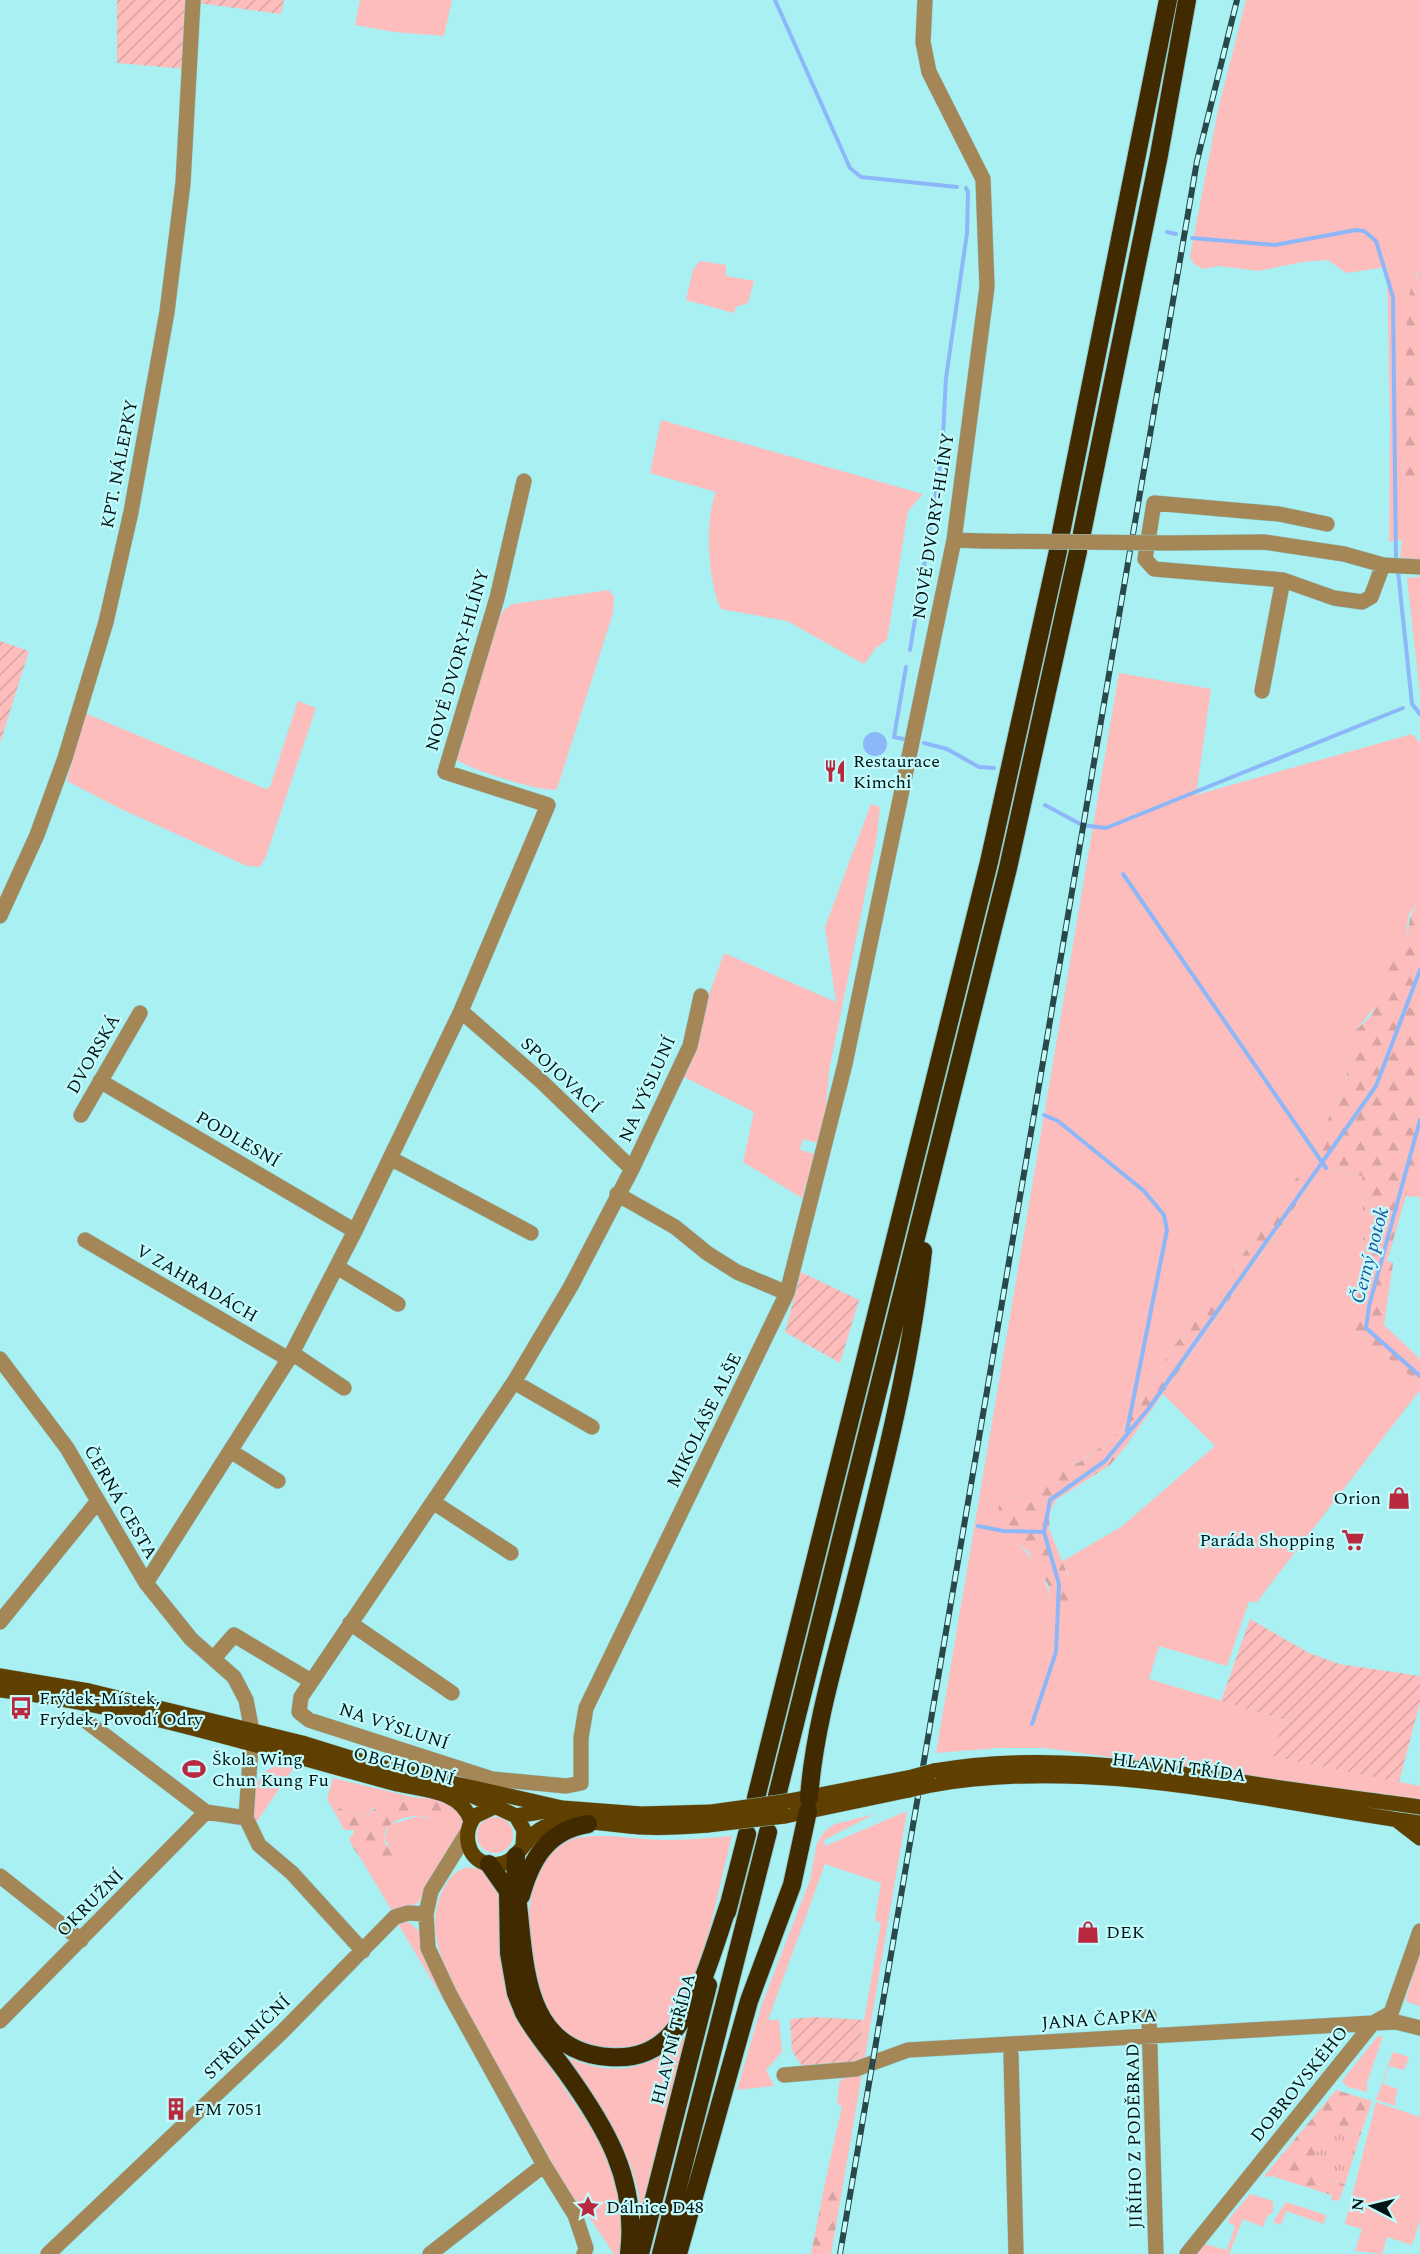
<svg xmlns="http://www.w3.org/2000/svg" width="1420" height="2254" viewBox="0 0 1420 2254" font-family="Spectral,serif">
  <style>
    .grass { fill: #fdbdbd; fill-rule: evenodd }
    .forest { fill: url(#forest-firs) }
    .park { fill: url(#park-tufts) }
    .garden { fill: url(#garden-furrows) }
    .water { fill: #8cb7f8 }
    .lines { fill: none; stroke-linecap: round; stroke-linejoin: round }
    .stream { stroke: #8cb7f8; stroke-width: 4 }
    .minor-casing { stroke: #8ecdcf; stroke-width: 16 }
    .major-casing { stroke: #8ecdcf; stroke-width: 16 }
    .highway-casing { stroke: #8ecdcf; stroke-width: 20 }
    .minor { stroke: #a48657; stroke-width: 15 }
    .major { stroke: #5f4000; stroke-width: 15 }
    .highway { stroke: #412a00; stroke-width: 18 }
    .rail-casing { stroke: #284849; stroke-width: 6 }
    .rail { stroke: #c3fbfc; stroke-width: 4; stroke-dasharray: 11; stroke-linecap: butt }
    .minor-bridge-casing { stroke: #8ecdcf; stroke-width: 16; stroke-linecap: butt }
    .major-bridge-casing { stroke: #8ecdcf; stroke-width: 16; stroke-linecap: butt }
    .minor-bridge { stroke: #a48657; stroke-width: 15 }
    .major-bridge { stroke: #5f4000; stroke-width: 15 }
    .labels { text-anchor: middle; stroke-width: 4.5; stroke-linejoin: round; paint-order: stroke }
    .street-label { font-size: 18px; fill: #001415; stroke: #c3fbfc }
    .poi-label { font-size: 18px; fill: #001415; stroke: #c3fbfc; text-anchor: start }
    .water-label { font-size: 20px; font-style: italic; fill: #1f539e; stroke: #c3fbfc }
  </style>
  <defs>
    <pattern id="forest-firs" width="22" height="20" patternUnits="userSpaceOnUse" patternTransform="scale(1.5)"><rect width="22" height="20" fill="#fdbdbd"/><path d="M5 1l3.5 6h-7zM16 11l3.5 6h-7z" fill="#d7a2a2"/></pattern>
    <pattern id="park-tufts" width="24" height="20" patternUnits="userSpaceOnUse" patternTransform="scale(1.5)"><rect width="24" height="20" fill="#fdbdbd"/><path d="M3 7l-1-3M5 7V3M7 7l1-3M15 17l-1-3M17 17v-4M19 17l1-3" fill="none" stroke="#d7a2a2"/></pattern>
    <pattern id="garden-furrows" width="10" height="10" patternUnits="userSpaceOnUse" patternTransform="scale(1.5)"><rect width="10" height="10" fill="#fdbdbd"/><path d="M-1 1l2-2M0 10L10 0M9 11l2-2" fill="none" stroke="#d7a2a2"/></pattern>
  </defs>
  <rect width="100%" height="100%" fill="#a9f0f2"/>
  <path class="grass" d="M360,0H452L444,36L394,32L355,25Z
    M1246,0H1420V270L1416,275L1404,488L1420,490V561L1400,557L1402,540L1389,542L1390,422L1387,267L1346,273L1328,260L1302,262L1259,271L1219,266L1203,269L1194,264L1190,257L1218,110Z
    M700,261L726,265V276L754,281L748,303L736,307L734,313L686,300L693,270Z
    M661,420L923,494L908,511L887,640L876,648L864,664L787,621L721,609C708,582 704,520 716,492L650,473Z
    M1420,577V694L1407,578Z
    M609,590L614,597L613,613L557,789C544,794 470,769 457,760L498,619L505,609L513,604Z
    M1119,673L1211,689L1196,795L1412,734L1420,743V901L1409,914L1407,926L1408,940L1388,980L1376,993L1375,1007L1355,1031L1348,1047L1346,1088L1321,1132L1326,1168L1362,1176L1364,1272L1354,1299L1356,1332L1420,1384V1390L1256,1603L1249,1601L1227,1666L1159,1646L1149,1679L1285,1720L1272,1756L1420,1786V1801L1046,1748H998L936,1753ZM1312,1176L1311,1184L1163,1394L1215,1446L1121,1527L1061,1562L1069,1575L1051,1606C1048,1579 1033,1554 1011,1539L1014,1496L1023,1498L1063,1465L1077,1463L1113,1439L1124,1426L1174,1346L1236,1265L1291,1183Z
    M298,701L316,708L266,856L260,867L247,866L119,808L67,781L83,716L87,714L266,789L270,787Z
    M871,804L880,807L877,836L829,1071L826,1107L818,1143L803,1139L800,1150L815,1154L802,1198L743,1162L754,1112L680,1075L724,953L836,1002L825,927Z
    M1420,1148V1197L1404,1196Z
    M283,1764L295,1766L255,1824C249,1800 254,1769 283,1764Z
    M333,1778L412,1797L373,1808L365,1817L338,1808L339,1820L327,1799Z
    M445,1800L454,1804L463,1819L458,1841L429,1882L419,1902L394,1914L358,1854C371,1860 384,1864 396,1854L384,1839L389,1825L419,1816L431,1820L450,1812Z
    M907,1811L864,2062L856,2067L881,1923L875,1920L881,1883L825,1864L768,2020H779L782,2052L766,2070L774,2086L737,2090L762,2004L810,1880L817,1843L825,1831L835,1824L875,1814L824,1840L825,1846Z
    M477 1835a18 18 0 1 1 36 0a18 18 0 1 1-36 0Z
    M732,1836C718,1890 709,1946 686,1997C682,2004 679,2015 674,2022C662,2037 639,2048 619,2050C598,2051 572,2043 557,2027C522,1991 513,1868 565,1842C588,1830 637,1840 664,1840C687,1840 709,1838 732,1836Z
    M469,1867L481,1870L497,1881L531,2039L599,2139L618,2192L622,2226L620,2254H614L587,2214L582,2208L579,2210L455,1991C439,1956 424,1919 447,1883C453,1874 458,1869 469,1867Z
    M408,1922L419,1931L425,1961L447,2000L445,2002L398,1924Z
    M1420,1953V2006L1407,2002L1406,1998Z
    M686,2035L641,2215C639,2153 593,2101 559,2053C608,2078 647,2074 686,2035Z
    M1383,2036L1367,2083V2092L1348,2087L1342,2081L1377,2037Z
    M1393,2052L1409,2057L1404,2070L1389,2066L1383,2084L1398,2089L1395,2099L1396,2106L1376,2100Z
    M862,2074L845,2173H839L825,2183L842,2106L837,2104L839,2083L845,2076Z
    M1376,2102L1420,2117V2220L1412,2245L1387,2237L1382,2254L1355,2251L1362,2229L1345,2224Z
    M1250,2194L1273,2201V2212L1267,2216L1263,2227L1243,2219L1229,2254H1194L1204,2244L1227,2250L1235,2226L1229,2223V2219Z
    M1286,2202L1326,2215L1324,2224L1286,2211L1281,2225L1273,2222Z"/>
  <path class="forest" d="M1420,270V491L1404,489L1407,307L1411,288Z
    M1420,901V1148L1387,1261L1393,1263L1384,1325L1420,1359V1384L1356,1332L1352,1317L1354,1298L1364,1272L1362,1176L1326,1168L1318,1146L1321,1132L1346,1088L1348,1047L1355,1031L1370,1017L1375,1007L1376,993L1388,980L1384,968L1401,944L1408,940C1409,922 1408,916 1420,901Z
    M1302,1174L1313,1176L1311,1184L1126,1446L1110,1465L1056,1500L1050,1512L1049,1529L1073,1588L1067,1607L1051,1606L1048,1584L1038,1572L1029,1552L1011,1539L997,1520L999,1505L1014,1496L1023,1498L1048,1471L1063,1465L1078,1463L1113,1439L1124,1426L1174,1346L1236,1265L1291,1183Z
    M412,1797L445,1800L450,1812V1822C437,1828 431,1816 419,1816C402,1816 379,1824 385,1844L397,1851L396,1854C387,1863 369,1863 359,1855C354,1851 351,1843 349,1838L353,1835L354,1830H344L339,1820L338,1808L365,1817L383,1801Z
    M1336,2090L1372,2101L1360,2136L1346,2128L1322,2179L1345,2184L1339,2201L1332,2200L1331,2195L1272,2176L1266,2177L1264,2176Z
    M839,2172L845,2173L831,2254H811L825,2183Z"/>
  <path class="park" d="M1346,2128L1360,2136L1345,2184L1322,2179L1315,2154L1326,2133Z"/>
  <path class="garden" d="M117,0H190L186,69L117,63Z
    M198,0H284L281,14L198,3Z
    M0,641L29,651L0,743Z
    M801,1272L859,1300L840,1363L785,1332Z
    M1250,1619L1309,1653L1339,1664L1420,1676V1703L1399,1782L1271,1756L1285,1720L1221,1701Z
    M815,2017L864,2020L856,2067L805,2070L792,2051L790,2019Z"/>
  <path class="water" d="M863 744a12 12 0 1 1 24 0a12 12 0 1 1-24 0Z"/>
  <g class="lines">
    <path class="stream" d="M775,0L850,168L861,177L957,187
      M1167,232L1176,234
      M1192,238L1275,245L1356,230L1364,231L1376,241L1393,297L1396,561
      M1398,571L1412,704L1420,714
      M910,650L942,455L946,378L967,233L968,192L966,188
      M906,667L894,737L908,740
      M924,743L947,749L979,767L994,768
      M1045,805L1082,825L1106,828L1403,708
      M1123,874L1326,1168
      M1044,1115L1058,1121L1144,1191L1164,1215L1167,1230L1127,1431
      M1420,1120L1369,1306L1366,1328L1420,1376
      M978,1526L1004,1531L1044,1532
      M1032,1724L1056,1652L1059,1584L1044,1532L1050,1500L1105,1461L1149,1408L1376,1086L1420,970"/>
    <g class="minor-casing">
      <path id="minor" d="M1327,524L1279,514L1154,503L1145,559L1154,569L1283,580L1334,598L1362,602L1371,597L1383,565L1420,567
        M954,540L983,541
        M1167,543L1264,542L1344,554L1383,565
        M1262,691L1283,580
        M0,916L37,835L65,758L106,622L131,512L167,312L183,183L193,0
        M701,996L690,1046L632,1169L571,1286L514,1382L301,1697L299,1712L309,1720L492,1779L566,1786L581,1783V1738L586,1708L787,1293L845,1064L954,540L987,287L983,179L929,72L923,42L925,0
        M461,1011L541,1081L632,1169
        M100,1081L355,1231
        M81,1115L140,1013
        M390,1158L531,1233
        M617,1194L675,1227L707,1253L737,1272L787,1293
        M85,1240L285,1357H298L344,1388
        M337,1267L398,1304
        M0,1359L67,1448L146,1583L191,1639L234,1677L246,1700L252,1731L246,1818L259,1845L292,1873L363,1951
        M514,1382L592,1427
        M232,1452L278,1481
        M433,1502L511,1553
        M146,1583L290,1357L355,1231L461,1011L548,805L445,772L497,598L524,481
        M0,1622L98,1501
        M350,1623L452,1693
        M214,1658L234,1635L311,1681
        M86,1721L206,1812L246,1818
        M467,1833L431,1891L426,1914L428,1948L450,1995L544,2165L575,2215L586,2248L584,2254
        M0,1876L81,1940
        M1149,2016L1156,2254
        M0,2021L206,1812
        M1011,2055L1016,2254
        M784,2075L856,2069L908,2050L1373,2023L1396,2022L1420,2028
        M48,2254L282,2032L395,1917L408,1913L426,1914
        M430,2254L544,2165
        M1187,2254L1373,2023L1391,2013L1420,1931"/>
    </g>
    <g class="major-casing">
      <path id="major" d="M0,1676L89,1691L302,1743L376,1766L562,1808L641,1814L712,1812
        M0,1690C135,1706 266,1749 397,1784C424,1790 461,1790 471,1821
        M934,1771C1038,1752 1143,1768 1248,1783C1305,1792 1362,1799 1420,1807
        M931,1785C1093,1756 1260,1801 1420,1823
        M458,1789L516,1816L524,1830L523,1845
        M789,1801L912,1777
        M494,1807L475,1816C462,1832 466,1859 488,1864C518,1871 523,1834 547,1826C574,1817 611,1825 639,1827C662,1828 685,1827 708,1825
        M516,1816L557,1809
        M785,1816L909,1790
        M1398,1821L1420,1838"/>
    </g>
    <g class="highway-casing">
      <path id="highway" d="M1061,533L1168,0
        M1082,533L1159,155L1187,0
        M777,1796L1008,868L1078,551
        M756,1798L989,862L1058,551
        M809,1798C814,1730 834,1664 851,1598C880,1483 910,1369 923,1251
        M516,1856C514,1880 518,1901 520,1924C526,1985 534,2052 609,2057C633,2059 655,2052 671,2034C701,2002 715,1942 730,1901
        M489,1864L508,1891L509,1953L516,1993L524,2013C535,2033 550,2050 564,2069C606,2127 638,2180 629,2254
        M521,1896C531,1859 548,1830 588,1824
        M727,1912L747,1834
        M640,2254L708,1985
        M661,2254L768,1832
        M678,2254L749,2001L792,1885L808,1811"/>
    </g>
    <use href="#minor" class="minor"/>
    <use href="#major" class="major"/>
    <use href="#highway" class="highway"/>
    <g class="rail-casing">
      <path id="rail" d="M1133,534L1197,161L1237,0
        M840,2254L1130,551"/>
    </g>
    <use href="#rail" class="rail"/>
    <g class="minor-bridge-casing">
      <path id="minor-bridge" d="M983,541L1167,543"/>
    </g>
    <g class="major-bridge-casing">
      <path id="major-bridge" d="M912,1777L934,1771
        M909,1790L931,1785
        M712,1812L789,1801
        M708,1825L785,1816"/>
    </g>
    <use href="#minor-bridge" class="minor-bridge"/>
    <use href="#major-bridge" class="major-bridge"/>
  </g>
  <defs>
    <g id="restaurant-bare" transform="scale(1.8)"><path d="M-5-6h1v4h1v-4h1v4h1v-4h1v5L-1.5 .5V6h-2V.5L-5-1ZM5-6V6H3V1.5H1.5Q1.5-4 5-6Z" fill="#b9283e" stroke="#c3fbfc" stroke-width="2.5" paint-order="stroke"/></g>
    <g id="shop-bare" transform="scale(1.8)"><path d="M-5-2.5h2.3a2.7 3.5 0 0 1 5.4 0H5L5.5 6h-11ZM-1.5-2.5h3a1.5 2.3 0 0 0-3 0Z" fill="#b9283e" stroke="#c3fbfc" stroke-width="2.5" paint-order="stroke"/></g>
    <g id="supermarket-bare" transform="scale(1.8)"><path d="M-6-5.5h2.5l.6 2H6L4.5 2H-2.5L-4.4-4H-6ZM-1.5 3.2a1.3 1.3 0 1 0 .1 0ZM3 3.2a1.3 1.3 0 1 0 .1 0Z" fill="#b9283e" stroke="#c3fbfc" stroke-width="2.5" paint-order="stroke"/></g>
    <g id="bus-bare" transform="scale(1.8)"><path d="M-5-6H5V4H4V6H2V4H-2V6H-4V4H-5ZM-3.5-4V0h7V-4ZM-3.5 1.2v1.5H-2V1.2ZM2 1.2v1.5H3.5V1.2Z" fill="#b9283e" stroke="#c3fbfc" stroke-width="2.5" paint-order="stroke"/></g>
    <g id="stadium-bare" transform="scale(1.8)"><path d="M0-5a6.5 5 0 1 0 0 10a6.5 5 0 1 0 0-10ZM-3.5-1.8h7v3.6h-7Z" fill="#b9283e" stroke="#c3fbfc" stroke-width="2.5" paint-order="stroke"/></g>
    <g id="building-bare" transform="scale(1.8)"><path d="M-4-6H4V6H1V3H-1V6H-4ZM-2.5-4.3h1.7v1.8h-1.7ZM.8-4.3h1.7v1.8H.8ZM-2.5-1h1.7V.8h-1.7ZM.8-1h1.7V.8H.8Z" fill="#b9283e" stroke="#c3fbfc" stroke-width="2.5" paint-order="stroke"/></g>
    <g id="sight-bare" transform="scale(1.8)"><path d="M0-6L1.8-2.2L6-1.7L2.9 1.2L3.7 5.4L0 3.3L-3.7 5.4L-2.9 1.2L-6-1.7L-1.8-2.2Z" fill="#b9283e" stroke="#c3fbfc" stroke-width="2.5" paint-order="stroke"/></g>
  </defs>
  <g fill-rule="evenodd">
    <use href="#restaurant-bare" x="835" y="771"/>
    <use href="#shop-bare" x="1399" y="1498"/>
    <use href="#supermarket-bare" x="1353" y="1540"/>
    <use href="#bus-bare" x="21" y="1708"/>
    <use href="#stadium-bare" x="194" y="1769"/>
    <use href="#shop-bare" x="1088" y="1932"/>
    <use href="#building-bare" x="176" y="2109"/>
    <use href="#sight-bare" x="588" y="2207"/>
  </g>
  <g class="labels">
    <g class="street-label">
      <text transform="translate(119 464) rotate(-79)" y="6">KPT. NÁLEPKY</text>
      <text transform="translate(933 526) rotate(-81)" y="6">NOVÉ DVORY-HLÍNY</text>
      <text transform="translate(457 660) rotate(-74)" y="6">NOVÉ DVORY-HLÍNY</text>
      <text transform="translate(93 1054) rotate(-60)" y="6">DVORSKÁ</text>
      <text transform="translate(561 1075) rotate(43)" y="6">SPOJOVACÍ</text>
      <text transform="translate(647 1089) rotate(-66)" y="6">NA VÝSLUNÍ</text>
      <text transform="translate(238 1139) rotate(30)" y="6">PODLESNÍ</text>
      <text transform="translate(197 1283) rotate(30)" y="6">V ZAHRADÁCH</text>
      <text transform="translate(704 1420) rotate(-64)" y="6">MIKOLÁŠE ALŠE</text>
      <text transform="translate(121 1502) rotate(60)" y="6">ČERNÁ CESTA</text>
      <text transform="translate(394 1726) rotate(18)" y="6">NA VÝSLUNÍ</text>
      <text transform="translate(404 1766) rotate(15)" y="6">OBCHODNÍ</text>
      <text transform="translate(1179 1767) rotate(7)" y="6">HLAVNÍ TŘÍDA</text>
      <text transform="translate(90 1903) rotate(-45)" y="6">OKRUŽNÍ</text>
      <text transform="translate(1099 2019) rotate(-4)" y="6">JANA ČAPKA</text>
      <text transform="translate(247 2037) rotate(-44)" y="6">STŘELNIČNÍ</text>
      <text transform="translate(673 2039) rotate(-76)" y="6">HLAVNÍ TŘÍDA</text>
      <text transform="translate(1299 2084) rotate(-51)" y="6">DOBROVSKÉHO</text>
      <text transform="translate(1134 2136) rotate(-91)" y="6">JIŘÍHO Z PODĚBRAD</text>
    </g>
    <g class="poi-label">
      <text x="853" y="767">Restaurace<tspan x="853" dy="21">Kimchi</tspan></text>
      <text x="1381" y="1504" text-anchor="end">Orion</text>
      <text x="1335" y="1546" text-anchor="end">Paráda Shopping</text>
      <text x="39" y="1704">Frýdek-Místek,<tspan x="39" dy="21">Frýdek, Povodí Odry</tspan></text>
      <text x="212" y="1765">Škola Wing<tspan x="212" dy="21">Chun Kung Fu</tspan></text>
      <text x="1106" y="1938">DEK</text>
      <text x="194" y="2115">FM 7051</text>
      <text x="606" y="2213">Dálnice D48</text>
    </g>
    <g class="water-label">
      <text transform="translate(1369 1255) rotate(-75)" y="7">Černý potok</text>
    </g>
  </g>
  <g transform="translate(1372 2206) rotate(277)" stroke="#c3fbfc" stroke-width="4.5" paint-order="stroke">
  <path d="M0-4.5L10 22L0 15L-10 22Z" fill="#001415"/>
  <text y="-9" font-size="16" font-weight="bold" text-anchor="middle" fill="#001415">N</text>
  </g>
</svg>
